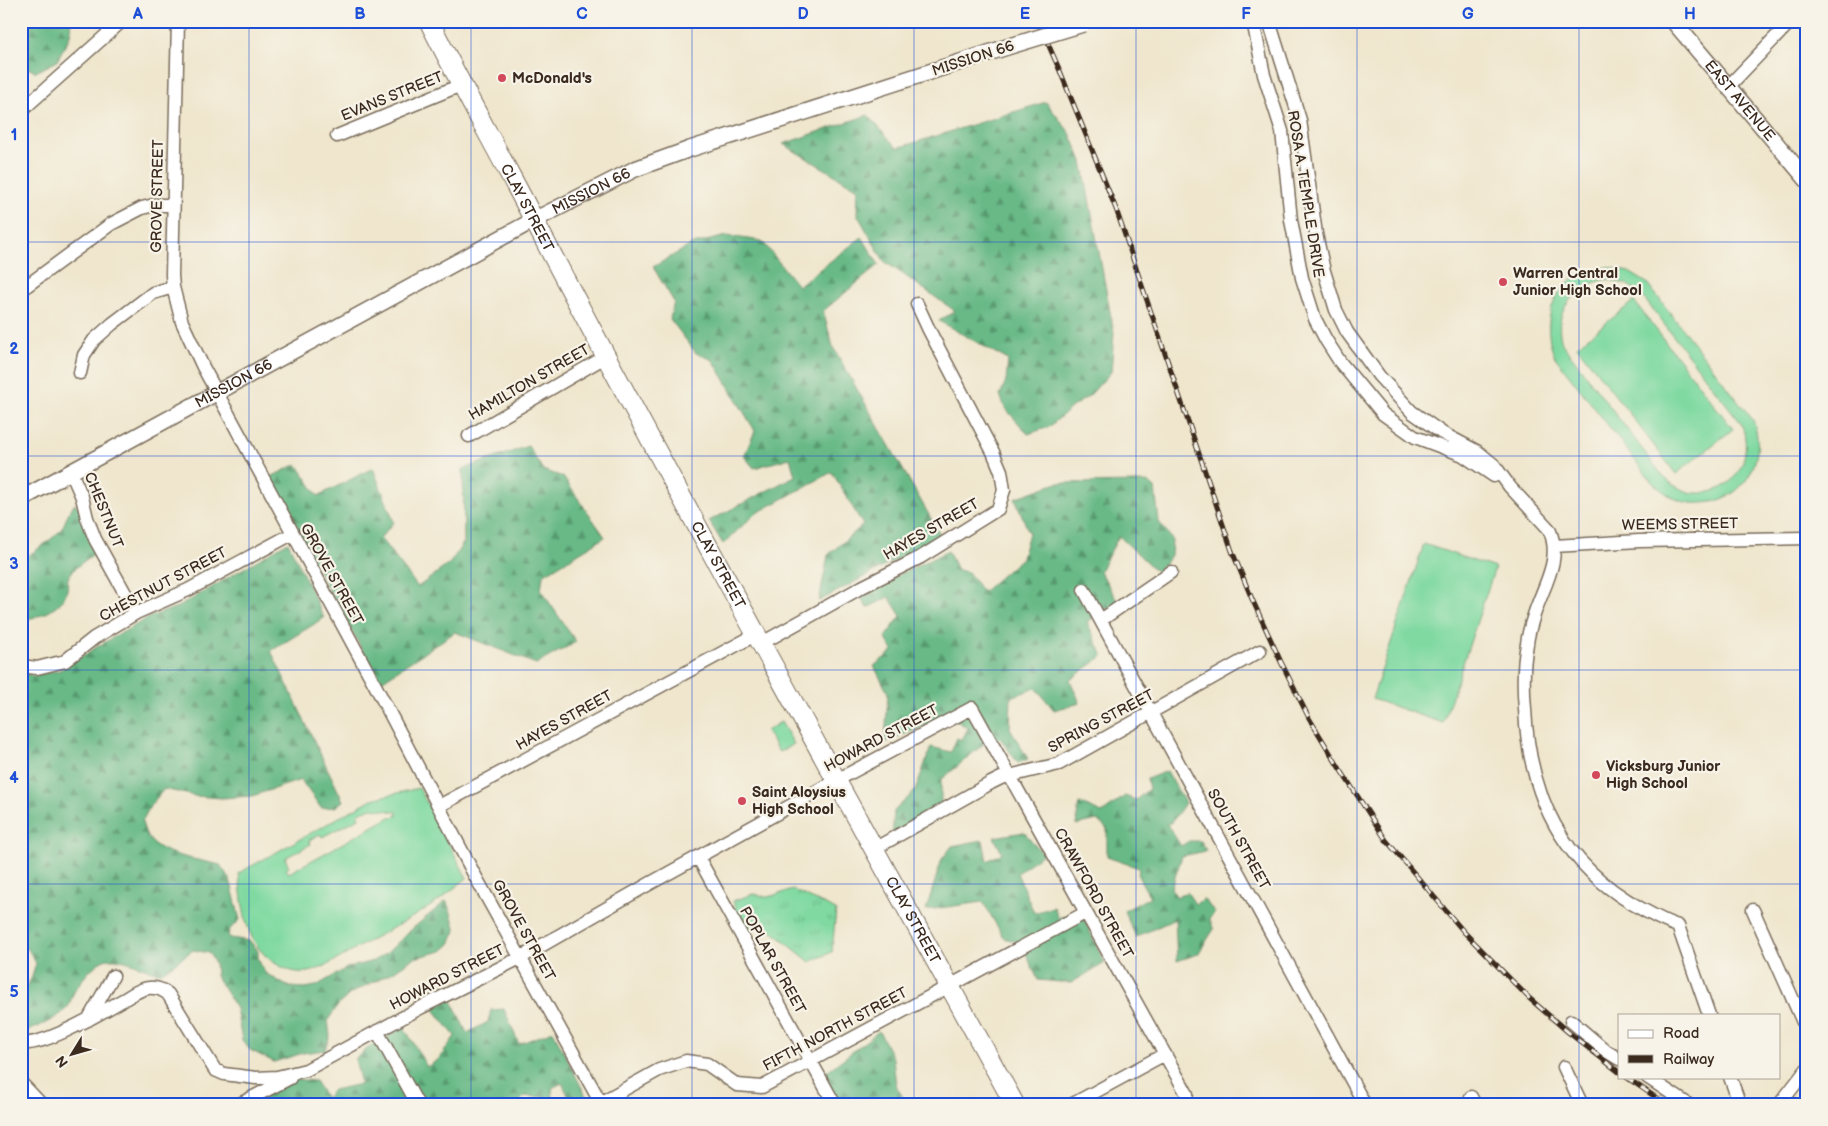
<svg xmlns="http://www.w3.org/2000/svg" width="1828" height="1126" viewBox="0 0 1828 1126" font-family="'Balsamiq Sans',sans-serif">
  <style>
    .grass { fill: url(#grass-tufts); stroke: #5d825f }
    .forest { fill: url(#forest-firs); stroke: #517252 }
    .pitch { fill: #7fd9a0; stroke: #5d825f; fill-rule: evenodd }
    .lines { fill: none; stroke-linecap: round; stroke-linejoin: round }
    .minor-casing { stroke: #7a6c5b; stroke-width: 15 }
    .tertiary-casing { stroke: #7a6c5b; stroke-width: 18 }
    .primary-casing { stroke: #7a6c5b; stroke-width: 21 }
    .minor { stroke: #fff; stroke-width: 12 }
    .tertiary { stroke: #fff; stroke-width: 15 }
    .primary { stroke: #fff; stroke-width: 19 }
    .rail-casing { stroke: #3b2a1e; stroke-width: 5 }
    .rail { stroke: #f7f3e8; stroke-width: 3; stroke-dasharray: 9; stroke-linecap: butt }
    .tertiary-bridge-casing { stroke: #7a6c5b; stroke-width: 18; stroke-linecap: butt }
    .tertiary-bridge { stroke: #fff; stroke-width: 15 }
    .grid { fill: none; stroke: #1d4ed8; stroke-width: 1; stroke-opacity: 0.55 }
    .poi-dot { fill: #d1495b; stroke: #f7f3e8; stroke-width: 2 }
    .labels { text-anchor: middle; stroke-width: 4.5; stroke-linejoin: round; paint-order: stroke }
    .street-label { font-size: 15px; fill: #3b2a1e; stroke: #f7f3e8 }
    .poi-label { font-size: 15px; font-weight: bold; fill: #3b2a1e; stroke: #f7f3e8; text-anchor: start }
    .neatline { fill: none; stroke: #1d4ed8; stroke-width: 2 }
    .grid-label { font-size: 16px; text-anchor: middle; font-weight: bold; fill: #1d4ed8 }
  </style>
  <defs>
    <pattern id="grass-tufts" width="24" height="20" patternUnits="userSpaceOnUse" patternTransform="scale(1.25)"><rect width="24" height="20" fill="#7fd9a0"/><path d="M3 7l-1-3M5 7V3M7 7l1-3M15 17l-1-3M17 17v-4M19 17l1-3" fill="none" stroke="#6fba89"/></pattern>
    <pattern id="forest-firs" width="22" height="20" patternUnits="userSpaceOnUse" patternTransform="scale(1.25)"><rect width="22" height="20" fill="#67b986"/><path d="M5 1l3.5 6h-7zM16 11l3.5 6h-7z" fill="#56976d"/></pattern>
  </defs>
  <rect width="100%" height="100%" fill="#f7f3e8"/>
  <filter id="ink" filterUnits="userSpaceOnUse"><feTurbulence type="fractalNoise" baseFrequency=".02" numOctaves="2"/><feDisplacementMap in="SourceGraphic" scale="10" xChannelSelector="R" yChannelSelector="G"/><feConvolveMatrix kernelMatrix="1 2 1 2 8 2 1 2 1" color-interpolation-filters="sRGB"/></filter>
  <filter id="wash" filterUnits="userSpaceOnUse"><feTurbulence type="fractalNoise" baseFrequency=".0096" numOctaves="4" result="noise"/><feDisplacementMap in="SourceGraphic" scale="20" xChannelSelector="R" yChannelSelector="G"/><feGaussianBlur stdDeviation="1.12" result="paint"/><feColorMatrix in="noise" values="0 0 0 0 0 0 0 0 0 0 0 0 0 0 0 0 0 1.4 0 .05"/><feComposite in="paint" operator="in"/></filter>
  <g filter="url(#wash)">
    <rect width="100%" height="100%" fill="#efe6cd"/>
    <path class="grass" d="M793,890L836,910L832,952L810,962L761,922L745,934L733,901L753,894L768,897Z"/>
    <path class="forest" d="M21,21H71L70,36L57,61L36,72L21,65Z
      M1046,102L1070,133L1082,161L1114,333L1111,372L1089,396L1072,407L1049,427L1028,434L1005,408L1000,395L1006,381L1008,360L939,321L955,311L884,261L857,214L858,189L783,144L868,115L897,148Z
      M727,236L762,241L798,286L862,237L879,265L823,311L833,347L941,536L819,601L828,555L863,525L832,472L755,514L723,544L709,521L795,476L790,458L754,468L744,456L755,431L713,360L696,353L670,319L674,302L653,267L693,244Z
      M528,446L543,470L563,477L605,537L543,575L541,590L576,642L536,664L455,632L380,682L267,479L297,464L318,496L373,468L394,522L380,538L418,587L450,563L464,542L463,469Z
      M1148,482L1155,488L1159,522L1172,539L1171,556L1157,572L1119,536L1100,571L1118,602L1087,622L1103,656L1070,680L1080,703L1054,710L1036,688L1011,697L1010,728L1028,759L1018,763L1000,738L985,743L941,780V803L892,837L894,811L915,791L931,747L951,752L957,738L962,740L968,728L949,716L885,742L888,693L874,666L893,651L885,637L901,616L889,597L867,608L859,594L948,551L957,570L968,572L983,592L1022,558L1029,533L1015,498L1057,483Z
      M75,504L82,510L97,552C88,558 72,569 68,578C67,582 68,587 67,590C62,610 40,617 21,620V559C30,556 58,535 62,528C68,517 66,514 75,504Z
      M288,542L324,618L271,651L343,801L335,807L321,808L301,780L252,796L222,798L195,796L164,789L150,806L142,822C144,829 146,837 153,843C167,856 201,860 220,865L230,879L240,920L230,929L228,935L231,938L250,941L258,951V959L265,973L289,987L305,988L316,986L347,968L373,961L387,953L412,929L446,901L449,906L456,931L450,944L442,951L414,958L393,972L350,994L339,1004L328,1020L330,1036L325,1050L303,1053L274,1062L250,1050L242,1040L236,1009L216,976L215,964L209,953L193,950L161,973C144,970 125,957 108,959C95,961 79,983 73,994C71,998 70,1005 67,1008C59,1018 38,1027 27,1031L21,1025L24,992L32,977L36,963L28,949L21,945V671L33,676L60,670L105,642L152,616L180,606Z
      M1167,771L1185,803L1172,822L1167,824L1181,846L1189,841H1201L1206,851L1182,856L1171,889L1177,897L1187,892L1195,904L1204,899L1215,913L1209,919L1214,929L1198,954L1177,961L1175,919L1136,937L1124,911L1150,897L1138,876L1139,868L1107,857V829L1097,820L1076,825L1079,803L1102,813L1125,796L1136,800L1149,789L1147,779Z
      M1024,832L1043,854L1017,873L1034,913L1054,907L1058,918L1080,911L1105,963L1071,983L1038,980L1021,943L1004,938L983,902L926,910L942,859L952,846L983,840L987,861L1002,853L994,837Z
      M451,999L467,1033L488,1022L491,1010L504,1009L519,1044L553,1031L589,1102L588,1105H573L562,1083L552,1088L553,1098L525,1096L516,1105H247L295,1079L315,1081L326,1098L333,1090L361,1084L355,1059L373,1044L404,1027L427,1067L439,1059L455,1036L432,1007Z
      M879,1031L893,1058L896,1086L908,1105H837L821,1076Z"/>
    <path class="pitch" d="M1607,267L1629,272L1647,283L1753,420C1766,454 1750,494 1712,502C1703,503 1694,504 1685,502C1672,499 1662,491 1652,482L1555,357C1542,329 1549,293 1577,276C1586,271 1596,269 1607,267ZM1607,279L1626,284L1639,292L1741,423C1755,457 1735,496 1695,493C1682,492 1671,484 1662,475L1563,345C1550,313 1575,285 1607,279Z
      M1634,301L1733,429L1676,474L1577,346Z
      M1424,544L1495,568L1443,723L1372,699Z
      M781,722L794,744L779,752L766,731Z
      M419,788L467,878C456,886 446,896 434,904C414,917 392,928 371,940C352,950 333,964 313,971C302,974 290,972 280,966C244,947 243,909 239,873L372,799ZM372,808L397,812V816L390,817L289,873L286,869L289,867L285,858L311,844L309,840L320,834L322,837L359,818L358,815L361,812Z"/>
  </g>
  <g filter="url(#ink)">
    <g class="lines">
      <g class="minor-casing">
        <path id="minor" d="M178,21L172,275L173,287L182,322L203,367L376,687L474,874L602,1105
          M1253,21L1264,75L1282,131L1291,220L1302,278L1315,319L1326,340L1340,362L1383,414L1415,437L1463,455L1494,476
          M1269,21L1300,120L1316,234L1324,271L1336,310L1347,332L1379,376L1412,412L1442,433L1478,452L1494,465L1510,487L1549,529C1563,559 1543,586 1534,615C1531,624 1528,635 1527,644C1523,665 1523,687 1525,709C1529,796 1562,865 1640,908C1653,915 1664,922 1678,926L1709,1015
          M1728,87L1791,21
          M21,111L122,21
          M337,136L461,85
          M21,290L111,224L142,208L154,205H173
          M80,373L84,355L94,340L112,324L153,293L173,287
          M469,436L605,357
          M71,472L82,497L87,518L95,539L136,613
          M1554,546L1639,541L1807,538
          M1084,590L1365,1105
          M1101,620L1171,572
          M762,643L862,587L921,557L998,509L1004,490L1001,471L993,452L929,330L917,304
          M21,666L37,668L65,661L94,638L136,613L188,590L292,534
          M439,806L757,634
          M874,849L991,783L1001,778L1059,764L1260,651
          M698,857L835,1105
          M1753,910L1807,1031
          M88,1020L113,976
          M1571,1021L1606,1051L1619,1059
          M377,1031L418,1105
          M21,1043C44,1047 102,1012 123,1000C132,995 143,986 154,988C160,988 164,991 168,994L215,1070L224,1074L256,1078L277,1077L306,1070L422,1007L520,958L649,884L837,780L972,708L1187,1094
          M1564,1067L1582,1105
          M1647,1077L1689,1105
          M1730,1077L1740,1105
          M21,1083L42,1105
          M1471,1097L1475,1105
          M238,1105L290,1078
          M596,1105L659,1070L686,1061L707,1064L737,1085L762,1087L1085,913
          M1071,1105L1165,1054
          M1779,1105L1807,1069"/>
      </g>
      <g class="tertiary-casing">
        <g id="tertiary">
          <path id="s1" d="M1673,21L1807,180"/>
          <path id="s2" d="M21,499L534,220L635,169L690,149L1007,47"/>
        </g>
      </g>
      <g class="primary-casing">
        <g id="primary">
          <path id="s3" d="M429,21C463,90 501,156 536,224C691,520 854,812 1015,1105"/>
        </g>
      </g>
      <use href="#minor" class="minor"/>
      <use href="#tertiary" class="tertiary"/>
      <use href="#primary" class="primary"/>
      <g class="rail-casing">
        <path id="rail" d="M1038,21L1060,71L1116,209L1232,551L1252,599L1281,662L1309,718L1340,769L1386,840L1464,932L1529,998L1568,1032L1619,1072
          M1626,1077L1667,1105"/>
      </g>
      <use href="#rail" class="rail"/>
      <g class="tertiary-bridge-casing">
        <path id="tertiary-bridge" d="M1007,47L1083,24"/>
      </g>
      <use href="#tertiary-bridge" class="tertiary-bridge"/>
    </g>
  </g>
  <path class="grid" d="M249,21V1105M471,21V1105M692,21V1105M914,21V1105M1136,21V1105M1357,21V1105M1579,21V1105M21,242H1807M21,456H1807M21,670H1807M21,884H1807"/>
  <g class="poi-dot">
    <circle cx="502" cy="78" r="5"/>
    <circle cx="1503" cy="282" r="5"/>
    <circle cx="1596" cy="775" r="5"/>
    <circle cx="742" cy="801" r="5"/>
  </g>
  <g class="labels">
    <g class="street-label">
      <text transform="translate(973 58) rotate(-18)" y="5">MISSION 66</text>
      <text transform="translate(392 96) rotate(-22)" y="5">EVANS STREET</text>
      <text dy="5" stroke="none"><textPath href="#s1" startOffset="104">EAST AVENUE</textPath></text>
      <text dy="5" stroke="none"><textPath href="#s2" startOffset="648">MISSION 66</textPath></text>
      <text transform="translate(1306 194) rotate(81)" y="5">ROSA A. TEMPLE DRIVE</text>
      <text transform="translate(157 196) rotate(-89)" y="5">GROVE STREET</text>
      <text dy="5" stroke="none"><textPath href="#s3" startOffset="211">CLAY STREET</textPath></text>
      <text transform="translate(529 382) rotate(-30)" y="5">HAMILTON STREET</text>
      <text dy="5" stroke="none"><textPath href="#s2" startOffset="242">MISSION 66</textPath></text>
      <text transform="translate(104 510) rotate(68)" y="5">CHESTNUT</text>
      <text transform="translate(1680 524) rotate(-1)" y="5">WEEMS STREET</text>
      <text transform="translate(931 529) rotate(-30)" y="5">HAYES STREET</text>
      <text dy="5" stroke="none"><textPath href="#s3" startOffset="616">CLAY STREET</textPath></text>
      <text transform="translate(332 574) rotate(61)" y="5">GROVE STREET</text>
      <text transform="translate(163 584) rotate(-28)" y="5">CHESTNUT STREET</text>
      <text transform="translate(564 720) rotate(-29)" y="5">HAYES STREET</text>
      <text transform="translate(1101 721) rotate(-28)" y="5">SPRING STREET</text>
      <text transform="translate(881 738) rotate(-28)" y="5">HOWARD STREET</text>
      <text transform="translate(1239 839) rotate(61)" y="5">SOUTH STREET</text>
      <text transform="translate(1094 893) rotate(61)" y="5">CRAWFORD STREET</text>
      <text dy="5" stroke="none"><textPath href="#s3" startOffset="1021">CLAY STREET</textPath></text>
      <text transform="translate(524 930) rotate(61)" y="5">GROVE STREET</text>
      <text transform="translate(773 960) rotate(61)" y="5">POPLAR STREET</text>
      <text transform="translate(447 977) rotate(-27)" y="5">HOWARD STREET</text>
      <text transform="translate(835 1029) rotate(-28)" y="5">FIFTH NORTH STREET</text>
    </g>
    <g class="poi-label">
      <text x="512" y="83">McDonald's</text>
      <text x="1513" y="278">Warren Central<tspan x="1513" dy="17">Junior High School</tspan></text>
      <text x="1606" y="771">Vicksburg Junior<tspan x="1606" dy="17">High School</tspan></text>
      <text x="752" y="797">Saint Aloysius<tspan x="752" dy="17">High School</tspan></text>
    </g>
  </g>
  <rect width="1828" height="1126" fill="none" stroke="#f7f3e8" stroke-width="55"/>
  <rect x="1618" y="1014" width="162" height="65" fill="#f7f3e8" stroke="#aca397"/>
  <rect x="1628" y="1030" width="25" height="8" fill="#ffffff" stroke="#aca397"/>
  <text x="1663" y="1038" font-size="15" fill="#3b2a1e">Road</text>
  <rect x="1628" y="1055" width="25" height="8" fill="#3b2a1e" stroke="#aca397"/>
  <text x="1663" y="1064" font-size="15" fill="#3b2a1e">Railway</text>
  <g transform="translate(72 1054) rotate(233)" stroke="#f7f3e8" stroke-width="4" paint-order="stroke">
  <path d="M0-4L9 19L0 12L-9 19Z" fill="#3b2a1e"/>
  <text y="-8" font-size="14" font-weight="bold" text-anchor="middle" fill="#3b2a1e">N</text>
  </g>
  <rect x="28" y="28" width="1772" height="1070" class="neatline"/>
  <g class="grid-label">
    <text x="138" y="19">A</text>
    <text x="360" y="19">B</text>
    <text x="582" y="19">C</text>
    <text x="803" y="19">D</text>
    <text x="1025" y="19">E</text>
    <text x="1246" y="19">F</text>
    <text x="1468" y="19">G</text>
    <text x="1690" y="19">H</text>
    <text x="14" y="140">1</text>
    <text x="14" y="354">2</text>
    <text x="14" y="569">3</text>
    <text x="14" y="783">4</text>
    <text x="14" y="997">5</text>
  </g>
</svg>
